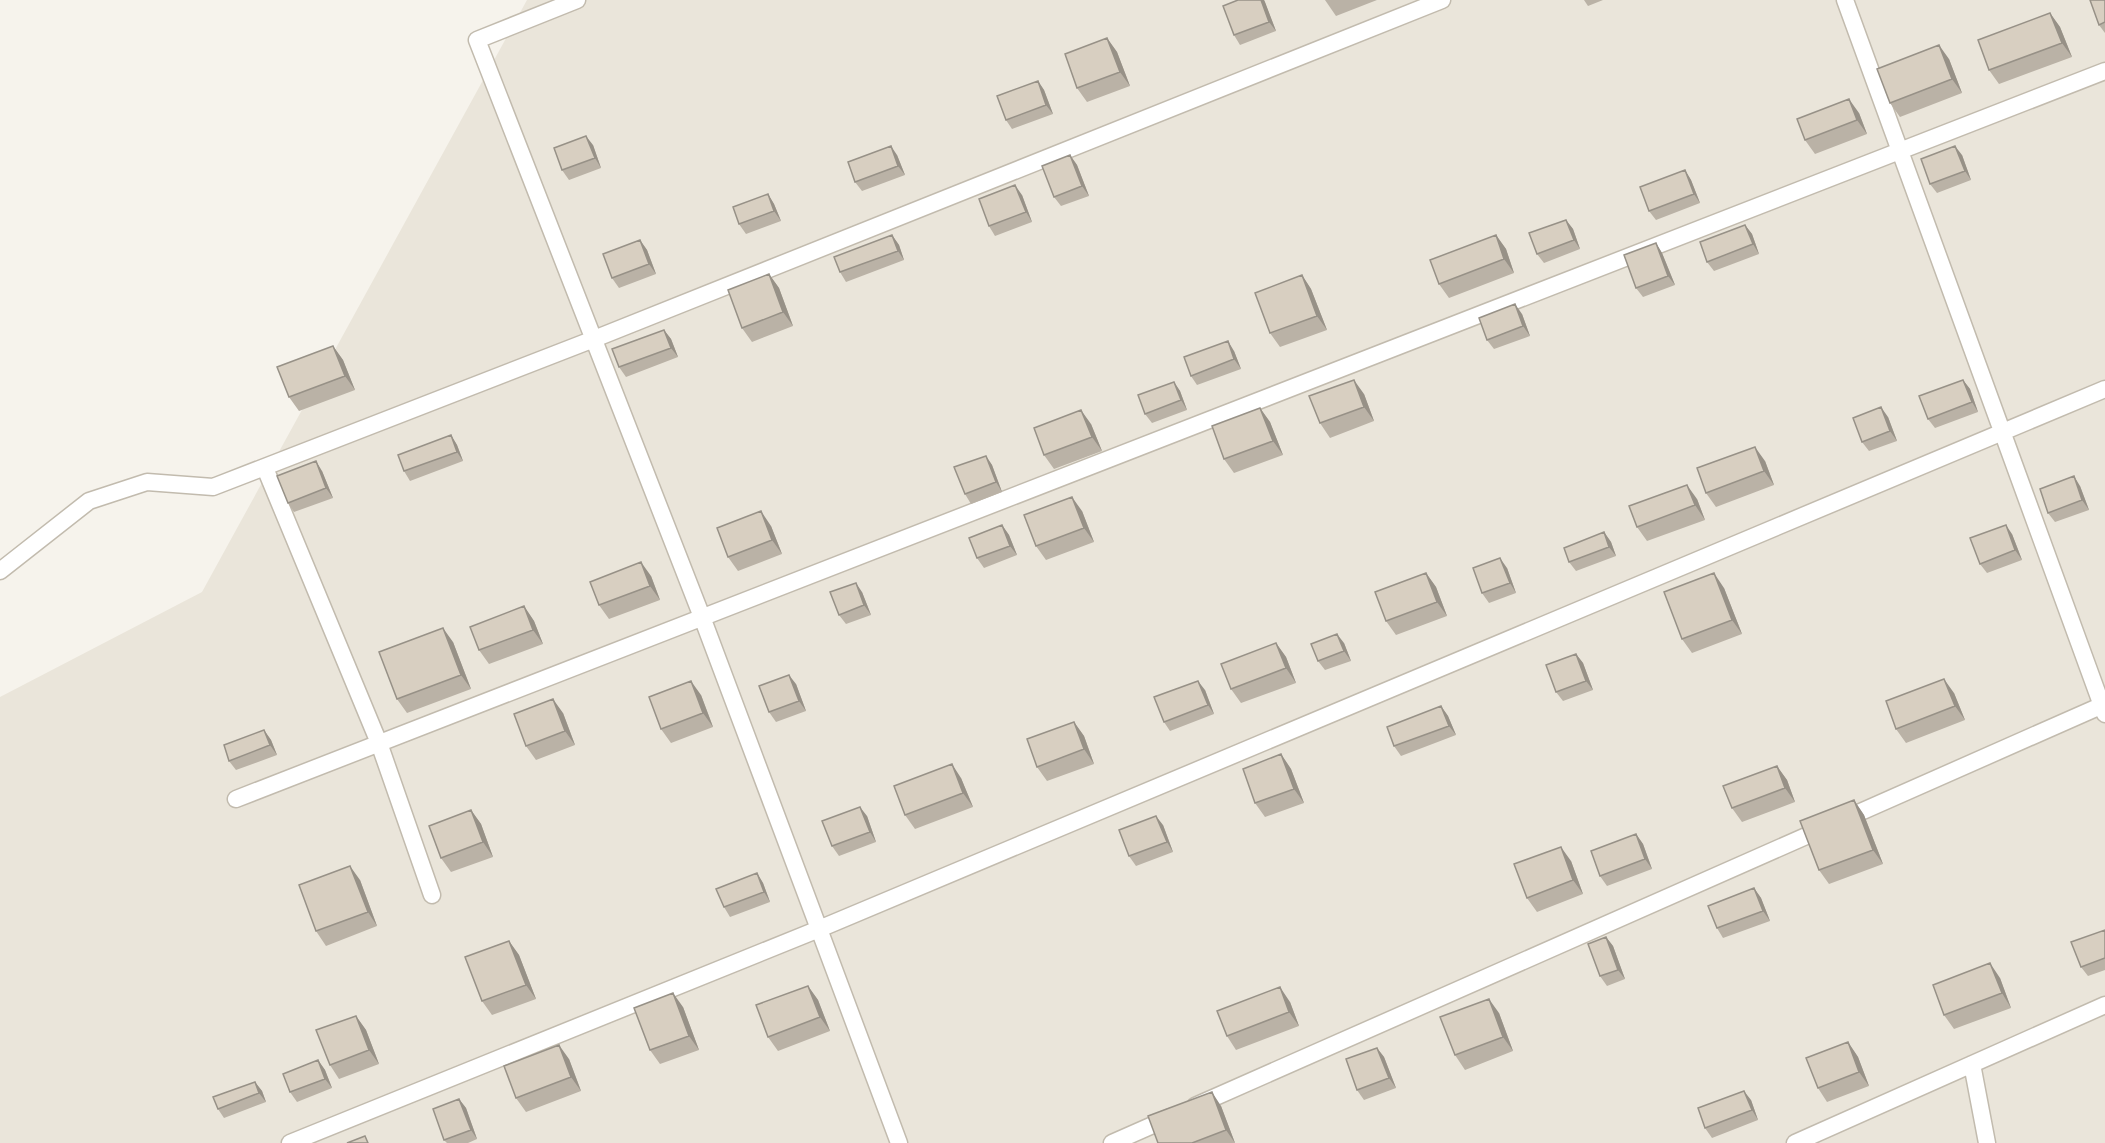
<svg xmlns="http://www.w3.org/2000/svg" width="2105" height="1143" viewBox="0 0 2105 1143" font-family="'Noto Sans',sans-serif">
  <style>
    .residential { fill: #eae5da }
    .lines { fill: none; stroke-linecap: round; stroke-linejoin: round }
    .minor-casing { stroke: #c2bbae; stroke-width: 19 }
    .minor { stroke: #fff; stroke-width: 16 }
    .wall { fill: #bab2a6 }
    .shaded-wall { fill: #979187 }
    .building { fill: #d8cfc1; stroke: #979187; stroke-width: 1.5 }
  </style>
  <rect width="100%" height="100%" fill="#f6f3ec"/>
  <path class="residential" d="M527,0H2105V1143H0V697L202,592Z"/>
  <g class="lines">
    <g class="minor-casing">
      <path id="minor" d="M577,0L477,40L702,617L819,929L2105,389
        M1845,0L2105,714
        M265,468L379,743L432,895
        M0,571L89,501L147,482L213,487L594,339L1442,0
        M236,799L2105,71
        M1972,1064L1987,1143
        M1195,1106L2105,704
        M290,1143L819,929L899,1143
        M1112,1143L1171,1117
        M1795,1143L2105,1005"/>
    </g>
    <use href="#minor" class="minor"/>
  </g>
  <path class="wall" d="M1238,0H1264L1276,31L1240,45L1234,35Z
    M1325,0H1377L1336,16Z
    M1584,0H1603L1588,6Z
    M2105,0V33L2099,25Z
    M2050,13L2060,27L2072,57L1999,84L1989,70Z
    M1107,38L1117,52L1130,86L1087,102L1077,88Z
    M1949,59L1962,93L1900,117L1890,103Z
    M1038,81L1044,90L1053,114L1012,129L1006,120Z
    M1859,113L1867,134L1815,154L1805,140Z
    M593,145L601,168L569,180L562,170Z
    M897,155L905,175L862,191L855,182Z
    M1070,155L1077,165L1089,196L1061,206L1054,197Z
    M1962,155L1971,180L1937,193L1930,184Z
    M1685,170L1691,180L1700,203L1656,220L1649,211Z
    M768,194L774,204L781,221L746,234L739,224Z
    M1022,195L1032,222L995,236L989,226Z
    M1566,220L1573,229L1580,249L1544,263L1537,254Z
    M1745,225L1752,234L1759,254L1714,271L1707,262Z
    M892,235L899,245L904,260L846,282L840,272Z
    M1496,235L1506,249L1514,273L1449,298L1439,284Z
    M640,240L647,250L656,274L619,288L612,278Z
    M1656,243L1662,253L1675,285L1643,297L1636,288Z
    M769,274L779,288L793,326L752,342L742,328Z
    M1302,275L1311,289L1327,330L1280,347L1270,333Z
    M1522,314L1530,336L1494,349L1487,340Z
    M664,330L671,339L678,357L626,377L619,367Z
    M333,346L343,360L355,390L299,411L289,397Z
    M1234,351L1241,369L1197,385L1191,376Z
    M1963,380L1970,389L1978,412L1935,428L1928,419Z
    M1174,382L1180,391L1187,410L1152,423L1145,414Z
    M1364,394L1374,421L1330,438L1320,423Z
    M1260,408L1270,422L1283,455L1234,473L1224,459Z
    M1888,417L1897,441L1869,451L1862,442Z
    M1091,424L1102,451L1054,469L1044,455Z
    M451,435L457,445L463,461L410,481L404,471Z
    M986,456L992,465L1002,492L971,504L965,494Z
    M1765,461L1774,485L1716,507L1706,493Z
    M322,471L333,498L294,512L288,503Z
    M2080,486L2089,510L2055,522L2048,513Z
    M1697,499L1705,520L1647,541L1637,527Z
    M1082,511L1094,542L1046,560L1036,546Z
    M1002,525L1009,535L1017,555L984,568L977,558Z
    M771,526L782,554L738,571L728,557Z
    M1604,532L1611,542L1616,556L1576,571L1569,562Z
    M2012,534L2022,560L1987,573L1980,564Z
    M1507,568L1516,593L1489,603L1482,593Z
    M1426,573L1436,587L1447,616L1396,635L1386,621Z
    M651,576L660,600L609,619L599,605Z
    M1724,588L1742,634L1692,653L1682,639Z
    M862,592L871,615L846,624L839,615Z
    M524,606L534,621L543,644L489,664L479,650Z
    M453,642L471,689L407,713L397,699Z
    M1276,643L1286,657L1296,683L1241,703L1231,689Z
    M1344,643L1351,661L1325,670L1318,661Z
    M1576,654L1583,663L1593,690L1563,701L1556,692Z
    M796,684L806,711L776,722L769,712Z
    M1205,690L1214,714L1170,731L1164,722Z
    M1954,693L1965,720L1906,743L1896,729Z
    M701,695L713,727L671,743L661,729Z
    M1441,706L1448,716L1456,735L1401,756L1394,746Z
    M563,713L575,745L536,760L526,746Z
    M1074,722L1084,736L1094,764L1047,781L1037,767Z
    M264,730L271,740L277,755L236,770L229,761Z
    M1281,754L1291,769L1304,803L1265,817L1255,803Z
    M1777,766L1787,780L1795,802L1742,822L1732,808Z
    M961,778L973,807L915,829L905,815Z
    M1854,800L1864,815L1883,864L1829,884L1819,870Z
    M471,810L481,824L493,857L451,872L441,858Z
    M867,816L876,842L839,856L832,846Z
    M1163,825L1173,852L1136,866L1129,856Z
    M1636,834L1643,844L1652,869L1607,886L1600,876Z
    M1571,861L1583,894L1537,912L1527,898Z
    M757,873L763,883L770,902L730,917L724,907Z
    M360,880L377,926L326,946L316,931Z
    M1754,888L1761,898L1770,921L1723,938L1717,928Z
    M2105,930V970L2088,976L2081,967Z
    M1606,937L1613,946L1625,979L1607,986L1600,976Z
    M509,941L519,955L536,999L492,1015L482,1001Z
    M2000,978L2011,1008L1954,1029L1944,1015Z
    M808,986L818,1000L830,1031L778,1051L768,1037Z
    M1290,1002L1299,1026L1236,1050L1227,1036Z
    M683,1007L699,1050L660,1064L650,1050Z
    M1499,1013L1513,1051L1465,1070L1455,1055Z
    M356,1016L366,1030L379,1064L339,1079L330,1065Z
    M1848,1042L1858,1057L1869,1086L1827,1102L1818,1088Z
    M1377,1048L1384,1057L1396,1088L1364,1100L1357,1090Z
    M569,1059L581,1091L526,1112L516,1098Z
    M318,1060L325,1070L332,1088L297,1102L290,1092Z
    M255,1082L262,1091L266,1102L224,1118L218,1109Z
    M459,1099L466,1108L477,1139L468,1143H447L444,1140Z
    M1751,1100L1758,1120L1712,1138L1705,1128Z
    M1221,1106L1235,1143H1158Z"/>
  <path class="shaded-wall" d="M1261,0H1264L1265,2L1276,31L1269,22Z
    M2050,13L2060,27L2072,57L2062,43Z
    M1107,38L1117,52L1130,86L1120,72Z
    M1939,45L1949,59L1962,93L1952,79Z
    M1038,81L1044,90L1053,114L1046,105Z
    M1849,99L1859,113L1867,134L1857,120Z
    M586,136L593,145L601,168L595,158Z
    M891,146L897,155L905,175L898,166Z
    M1955,146L1962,155L1971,180L1965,171Z
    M1070,155L1077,165L1089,196L1082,186Z
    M1685,170L1691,180L1700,203L1694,194Z
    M1015,185L1022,195L1032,222L1026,212Z
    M768,194L774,204L781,221L774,211Z
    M1566,220L1573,229L1580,249L1574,240Z
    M1745,225L1752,234L1759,254L1753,244Z
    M892,235L899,245L904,260L898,251Z
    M1496,235L1506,249L1514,273L1504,259Z
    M640,240L647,250L656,274L649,264Z
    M1656,243L1662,253L1675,285L1668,276Z
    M769,274L779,288L793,326L783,312Z
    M1302,275L1311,289L1327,330L1317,316Z
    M1515,304L1522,314L1530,336L1523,326Z
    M664,330L671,339L678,357L671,348Z
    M1228,341L1234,351L1241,369L1234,359Z
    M333,346L343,360L355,390L345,376Z
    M1354,380L1364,394L1374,421L1364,407Z
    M1963,380L1970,389L1978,412L1972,402Z
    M1174,382L1180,391L1187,410L1181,400Z
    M1881,407L1888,417L1897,441L1890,431Z
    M1260,408L1270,422L1283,455L1273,441Z
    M1081,410L1091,424L1102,451L1092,437Z
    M451,435L457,445L463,461L457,452Z
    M1755,447L1765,461L1774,485L1764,471Z
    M986,456L992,465L1002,492L996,482Z
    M316,461L322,471L333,498L326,488Z
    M2074,476L2080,486L2089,510L2082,500Z
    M1687,485L1697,499L1705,520L1695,505Z
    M1072,497L1082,511L1094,542L1084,528Z
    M761,511L771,526L782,554L772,540Z
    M1002,525L1009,535L1017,555L1010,546Z
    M2006,525L2012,534L2022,560L2015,550Z
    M1604,532L1611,542L1616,556L1609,547Z
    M1500,558L1507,568L1516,593L1510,583Z
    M641,562L651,576L660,600L650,586Z
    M1426,573L1436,587L1447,616L1437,602Z
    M1714,573L1724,588L1742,634L1732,620Z
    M856,583L862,592L871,615L864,605Z
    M524,606L534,621L543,644L533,630Z
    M443,628L453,642L471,689L461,675Z
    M1337,634L1344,643L1351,661L1344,651Z
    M1276,643L1286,657L1296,683L1286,668Z
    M1576,654L1583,663L1593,690L1586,681Z
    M789,675L796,684L806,711L799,701Z
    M1944,679L1954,693L1965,720L1955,706Z
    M691,681L701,695L713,727L703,713Z
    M1198,681L1205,690L1214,714L1208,705Z
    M553,699L563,713L575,745L565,731Z
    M1441,706L1448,716L1456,735L1449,726Z
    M1074,722L1084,736L1094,764L1084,749Z
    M264,730L271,740L277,755L270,745Z
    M1281,754L1291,769L1304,803L1294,789Z
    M952,764L961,778L973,807L963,793Z
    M1777,766L1787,780L1795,802L1785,788Z
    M1854,800L1864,815L1883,864L1873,850Z
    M860,807L867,816L876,842L870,832Z
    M471,810L481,824L493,857L483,842Z
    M1156,816L1163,825L1173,852L1167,842Z
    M1636,834L1643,844L1652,869L1645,859Z
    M1561,847L1571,861L1583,894L1573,880Z
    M350,866L360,880L377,926L368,912Z
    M757,873L763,883L770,902L764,892Z
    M1754,888L1761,898L1770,921L1763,911Z
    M1606,937L1613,946L1625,979L1618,970Z
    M509,941L519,955L536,999L526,985Z
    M1990,963L2000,978L2011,1008L2002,993Z
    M808,986L818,1000L830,1031L820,1017Z
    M1280,987L1290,1002L1299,1026L1289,1012Z
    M673,993L683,1007L699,1050L689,1036Z
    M1489,999L1499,1013L1513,1051L1503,1037Z
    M356,1016L366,1030L379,1064L369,1050Z
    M1848,1042L1858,1057L1869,1086L1859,1072Z
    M559,1045L569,1059L581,1091L571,1077Z
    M1377,1048L1384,1057L1396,1088L1389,1078Z
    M318,1060L325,1070L332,1088L325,1079Z
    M255,1082L262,1091L266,1102L259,1093Z
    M1744,1091L1751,1100L1758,1120L1752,1110Z
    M1212,1092L1221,1106L1235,1143L1226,1130Z
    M459,1099L466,1108L477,1139L471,1130Z"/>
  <path class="building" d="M1238,0H1261L1269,22L1234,35L1223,6Z
    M2090,0H2105V22L2099,25Z
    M2050,13L2062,43L1989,70L1978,40Z
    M1107,38L1120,72L1077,88L1065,54Z
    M1939,45L1952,79L1890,103L1877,69Z
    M1038,81L1046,105L1006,120L997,96Z
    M1849,99L1857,120L1805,140L1797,119Z
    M586,136L595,158L562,170L554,148Z
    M891,146L898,166L855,182L848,162Z
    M1955,146L1965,171L1930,184L1921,159Z
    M1070,155L1082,186L1054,197L1042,166Z
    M1685,170L1694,194L1649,211L1640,187Z
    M1015,185L1026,212L989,226L979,199Z
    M768,194L774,211L739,224L733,207Z
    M1566,220L1574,240L1537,254L1529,233Z
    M1745,225L1753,244L1707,262L1700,242Z
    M892,235L898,251L840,272L834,257Z
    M1496,235L1504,259L1439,284L1430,260Z
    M640,240L649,264L612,278L603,254Z
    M1656,243L1668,276L1636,288L1624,255Z
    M769,274L783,312L742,328L728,290Z
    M1302,275L1317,316L1270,333L1255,293Z
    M1515,304L1523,326L1487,340L1479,318Z
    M664,330L671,348L619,367L612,349Z
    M1228,341L1234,359L1191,376L1184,357Z
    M333,346L345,376L289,397L277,367Z
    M1354,380L1364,407L1320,423L1309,396Z
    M1963,380L1972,402L1928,419L1919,396Z
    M1174,382L1181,400L1145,414L1138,395Z
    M1881,407L1890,431L1862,442L1853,418Z
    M1260,408L1273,441L1224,459L1212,426Z
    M1081,410L1092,437L1044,455L1034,428Z
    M451,435L457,452L404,471L398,455Z
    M1755,447L1764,471L1706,493L1697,468Z
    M986,456L996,482L965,494L954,467Z
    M316,461L326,488L288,503L277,476Z
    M2074,476L2082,500L2048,513L2040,489Z
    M1687,485L1695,505L1637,527L1629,506Z
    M1072,497L1084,528L1036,546L1024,515Z
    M761,511L772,540L728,557L717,528Z
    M1002,525L1010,546L977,558L969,538Z
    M2006,525L2015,550L1980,564L1970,538Z
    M1604,532L1609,547L1569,562L1564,548Z
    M1500,558L1510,583L1482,593L1473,568Z
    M641,562L650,586L599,605L590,582Z
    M1426,573L1437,602L1386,621L1375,592Z
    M1714,573L1732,620L1682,639L1664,592Z
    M856,583L864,605L839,615L830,592Z
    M524,606L533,630L479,650L470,627Z
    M443,628L461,675L397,699L379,652Z
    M1337,634L1344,651L1318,661L1311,644Z
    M1276,643L1286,668L1231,689L1221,664Z
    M1576,654L1586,681L1556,692L1546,665Z
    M789,675L799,701L769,712L759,686Z
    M1944,679L1955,706L1896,729L1886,701Z
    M691,681L703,713L661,729L649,697Z
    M1198,681L1208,705L1164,722L1154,697Z
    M553,699L565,731L526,746L514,714Z
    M1441,706L1449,726L1394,746L1387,727Z
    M1074,722L1084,749L1037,767L1027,739Z
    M264,730L270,745L229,761L224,745Z
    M1281,754L1294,789L1255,803L1243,769Z
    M952,764L963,793L905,815L894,786Z
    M1777,766L1785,788L1732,808L1723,786Z
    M1854,800L1873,850L1819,870L1800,821Z
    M860,807L870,832L832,846L822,821Z
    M471,810L483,842L441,858L429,826Z
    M1156,816L1167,842L1129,856L1119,830Z
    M1636,834L1645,859L1600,876L1591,851Z
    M1561,847L1573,880L1527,898L1514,864Z
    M350,866L368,912L316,931L299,885Z
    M757,873L764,892L724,907L716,889Z
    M1754,888L1763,911L1717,928L1708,906Z
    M2105,930V958L2081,967L2071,942Z
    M1606,937L1618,970L1600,976L1588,944Z
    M509,941L526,985L482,1001L465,957Z
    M1990,963L2002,993L1944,1015L1933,985Z
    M808,986L820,1017L768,1037L756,1005Z
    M1280,987L1289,1012L1227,1036L1217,1011Z
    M673,993L689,1036L650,1050L634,1008Z
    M1489,999L1503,1037L1455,1055L1440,1017Z
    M356,1016L369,1050L330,1065L316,1030Z
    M1848,1042L1859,1072L1818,1088L1806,1058Z
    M559,1045L571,1077L516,1098L504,1066Z
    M1377,1048L1389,1078L1357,1090L1346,1059Z
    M318,1060L325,1079L290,1092L283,1074Z
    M255,1082L259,1093L218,1109L213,1097Z
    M1744,1091L1752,1110L1705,1128L1698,1108Z
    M1212,1092L1226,1130L1192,1143H1158L1148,1116Z
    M459,1099L471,1130L444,1140L433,1109Z
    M365,1136L368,1143H347Z"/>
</svg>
